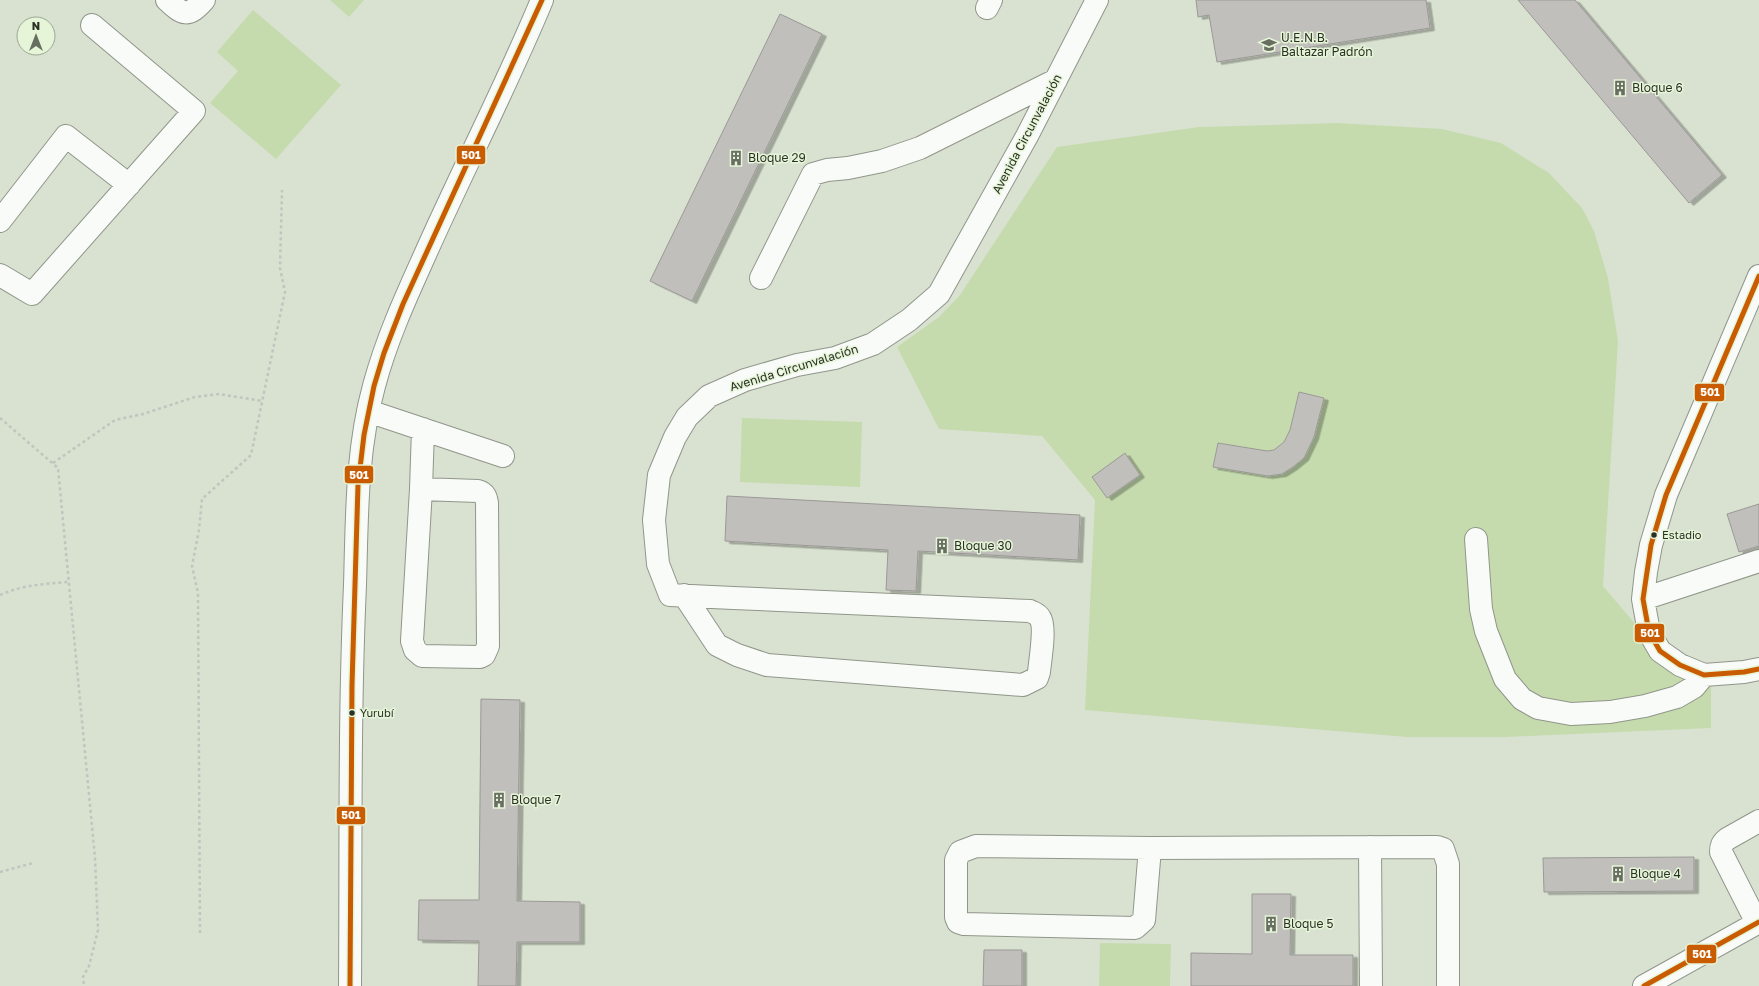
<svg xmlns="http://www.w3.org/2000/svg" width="1759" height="986" viewBox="0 0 1759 986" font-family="'Golos Text',sans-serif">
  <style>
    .green { fill: #c5dbae }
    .building { fill: #c0bfbb; stroke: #9a9996; filter: url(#shadow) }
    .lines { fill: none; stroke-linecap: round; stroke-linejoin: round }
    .minor-casing { stroke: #90968a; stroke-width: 24 }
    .path { stroke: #c1c4bf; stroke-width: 2.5; stroke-dasharray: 3 3; stroke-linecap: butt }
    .minor { stroke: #f9fbf8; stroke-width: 22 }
    .bus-1-casing { stroke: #e6f5d8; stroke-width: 8 }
    .bus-1 { stroke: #c95b00; stroke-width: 5 }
    .bus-dot { fill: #2b3025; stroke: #e6f5d8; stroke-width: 1.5 }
    .labels { text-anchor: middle; stroke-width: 3; stroke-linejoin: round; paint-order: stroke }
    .bus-label { font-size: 11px; fill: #2b3025; stroke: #e6f5d8; text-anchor: start }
    .poi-label { font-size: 12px; fill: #2b3025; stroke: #e6f5d8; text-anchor: start }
    .street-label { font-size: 12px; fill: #2b3025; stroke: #e6f5d8 }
    .line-badge { stroke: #e6f5d8; stroke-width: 1.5 }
    .badge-label { font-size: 11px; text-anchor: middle; font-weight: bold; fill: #fff }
  </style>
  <defs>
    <filter id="shadow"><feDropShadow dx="4.5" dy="2.5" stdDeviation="0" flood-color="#0004"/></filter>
  </defs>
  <rect width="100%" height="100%" fill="#d9e2d1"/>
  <path class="green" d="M330,0H364L349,17Z
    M253,10L341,85L276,159L210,103L238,71L217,52Z
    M1337,123L1442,129L1501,143L1549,173L1582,208L1594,231L1608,278L1618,341L1603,586L1637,626L1711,684V728L1506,737H1407L1085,710L1095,500L1042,436L939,429L897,347L939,317L960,295L1057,147L1199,127Z
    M742,418L862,422L860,487L740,482Z
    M1100,943L1171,944L1170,986H1099Z"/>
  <path class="building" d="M1196,0H1426L1430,28L1217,62L1209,15L1198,17Z
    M1518,0H1575L1722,175L1689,203Z
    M780,14L822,34L692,301L650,281Z
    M1299,392L1324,398L1314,437L1304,458L1293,467L1282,474L1268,476L1213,467L1218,443L1267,451L1274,450L1284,442L1290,430Z
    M1125,453L1140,475L1107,498L1092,477Z
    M727,496L1080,515L1078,560L918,551L916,591L886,590L888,550L725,541Z
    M1759,504V546L1739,552L1727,514Z
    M481,699L520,700L517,901L580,902V942H517L516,986H478L479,941L418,940L419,900H479Z
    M1694,857V891L1544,892L1543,858Z
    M1252,894H1291L1290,955H1353V986H1191V953L1252,954Z
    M984,950H1022V986H983Z"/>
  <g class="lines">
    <g class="minor-casing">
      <path id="minor" d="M167,0C183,15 188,18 204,0
        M987,8L991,0
        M0,221L66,136L129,185
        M0,275L32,294L194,111L92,25
        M1759,276L1666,495L1651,545L1646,572L1643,599L1649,632L1660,651L1680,665L1704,675L1744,672L1759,669
        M761,278L813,174L827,170L848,168L882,161L920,148L1056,80
        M368,411L503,456
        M421,489L478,491C485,493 486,497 487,503L488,646L484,655L480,657L422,656L415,650L412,641L421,489L423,429
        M1476,539L1481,609L1486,631L1505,679L1522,699L1538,708L1571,714L1610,712L1645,706L1677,697L1694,687L1704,675
        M684,595L717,645L737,655L767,665L1023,685L1037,678L1039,672C1040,661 1046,627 1040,618C1038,614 1034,613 1030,611L733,598L670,595L658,564L654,520L659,475L675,437L687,417L709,396L745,380L797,365L835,358L873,344L909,320L939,294L1027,136L1097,0
        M1643,599L1759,561
        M1370,847L1371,986
        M1150,848L1144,920L1135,928L964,924L958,922L956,917V860L960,852L976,846L1150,848L1437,847L1443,849L1448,864V986
        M1757,923L1721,852C1721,846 1722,843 1727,839L1759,821
        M350,986C351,852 349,719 355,585C357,519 356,451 374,386C386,341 405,299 424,257C462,171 506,87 542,0
        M1644,986L1759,922"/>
    </g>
    <path class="path" d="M0,418L58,468L95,858L98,930L89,966L83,977L84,986
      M53,463L115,420L143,414L195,397L219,394L262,401
      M0,595C22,585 44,584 68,582
      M0,872L33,863
      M200,933L198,593L192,566L199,530L202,499L251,455L285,292L280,268L282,190"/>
    <use href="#minor" class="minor"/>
    <g class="bus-1-casing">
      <path id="bus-1" d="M1759,276L1666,495L1651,545L1643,599L1649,632L1660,651L1680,665L1704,675L1744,672L1759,669
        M350,986L352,685L358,485L364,435L374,386L384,353L403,304L542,0
        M1644,986L1759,922"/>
    </g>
    <use href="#bus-1" class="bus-1"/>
  </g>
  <defs>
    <g id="school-bare" transform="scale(1.2)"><path d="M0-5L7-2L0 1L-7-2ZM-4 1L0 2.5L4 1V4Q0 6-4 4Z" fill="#686e61" stroke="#e6f5d8" stroke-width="2.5" paint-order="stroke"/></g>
    <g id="building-bare" transform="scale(1.2)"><path d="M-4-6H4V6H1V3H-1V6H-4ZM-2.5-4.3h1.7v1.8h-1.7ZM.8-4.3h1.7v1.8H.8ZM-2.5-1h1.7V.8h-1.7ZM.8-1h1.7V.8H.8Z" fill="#686e61" stroke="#e6f5d8" stroke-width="2.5" paint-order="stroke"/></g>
  </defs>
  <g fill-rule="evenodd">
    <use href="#school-bare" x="1269" y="45"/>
    <use href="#building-bare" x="1620" y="88"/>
    <use href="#building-bare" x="736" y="158"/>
    <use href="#building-bare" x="942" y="546"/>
    <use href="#building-bare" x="499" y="800"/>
    <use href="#building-bare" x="1618" y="874"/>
    <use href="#building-bare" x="1271" y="924"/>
  </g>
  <g class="bus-dot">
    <circle cx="1654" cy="535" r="3.5"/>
    <circle cx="352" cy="713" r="3.5"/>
  </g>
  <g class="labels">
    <g class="bus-label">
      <text x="1662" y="539">Estadio</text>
      <text x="360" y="717">Yurubí</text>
    </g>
    <g class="poi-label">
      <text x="1281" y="42">U.E.N.B.<tspan x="1281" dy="14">Baltazar Padrón</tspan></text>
      <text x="1632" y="92">Bloque 6</text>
      <text x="748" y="162">Bloque 29</text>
      <text x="954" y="550">Bloque 30</text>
      <text x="511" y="804">Bloque 7</text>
      <text x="1630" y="878">Bloque 4</text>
      <text x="1283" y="928">Bloque 5</text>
    </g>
    <g class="street-label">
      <text transform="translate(1027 134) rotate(-62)" y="4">Avenida Circunvalación</text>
      <text transform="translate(794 368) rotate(-17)" y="4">Avenida Circunvalación</text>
    </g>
  </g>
  <g class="line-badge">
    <rect x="456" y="145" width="30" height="20" rx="4" fill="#c95b00"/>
    <rect x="1694" y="383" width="31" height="19" rx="4" fill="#c95b00"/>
    <rect x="344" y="465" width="30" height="19" rx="4" fill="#c95b00"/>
    <rect x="1634" y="623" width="31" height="20" rx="4" fill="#c95b00"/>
    <rect x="336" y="806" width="30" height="19" rx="4" fill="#c95b00"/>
    <rect x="1686" y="944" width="31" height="20" rx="4" fill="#c95b00"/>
  </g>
  <g class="badge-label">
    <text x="471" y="159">501</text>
    <text x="1710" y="396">501</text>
    <text x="359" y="479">501</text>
    <text x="1650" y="637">501</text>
    <text x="351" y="819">501</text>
    <text x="1702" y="958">501</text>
  </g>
  <g transform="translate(36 36)"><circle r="19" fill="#e6f5d8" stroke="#9ba690"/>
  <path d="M0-3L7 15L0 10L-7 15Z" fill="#686e61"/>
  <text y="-6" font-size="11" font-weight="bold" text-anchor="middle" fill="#2b3025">N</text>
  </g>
</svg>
